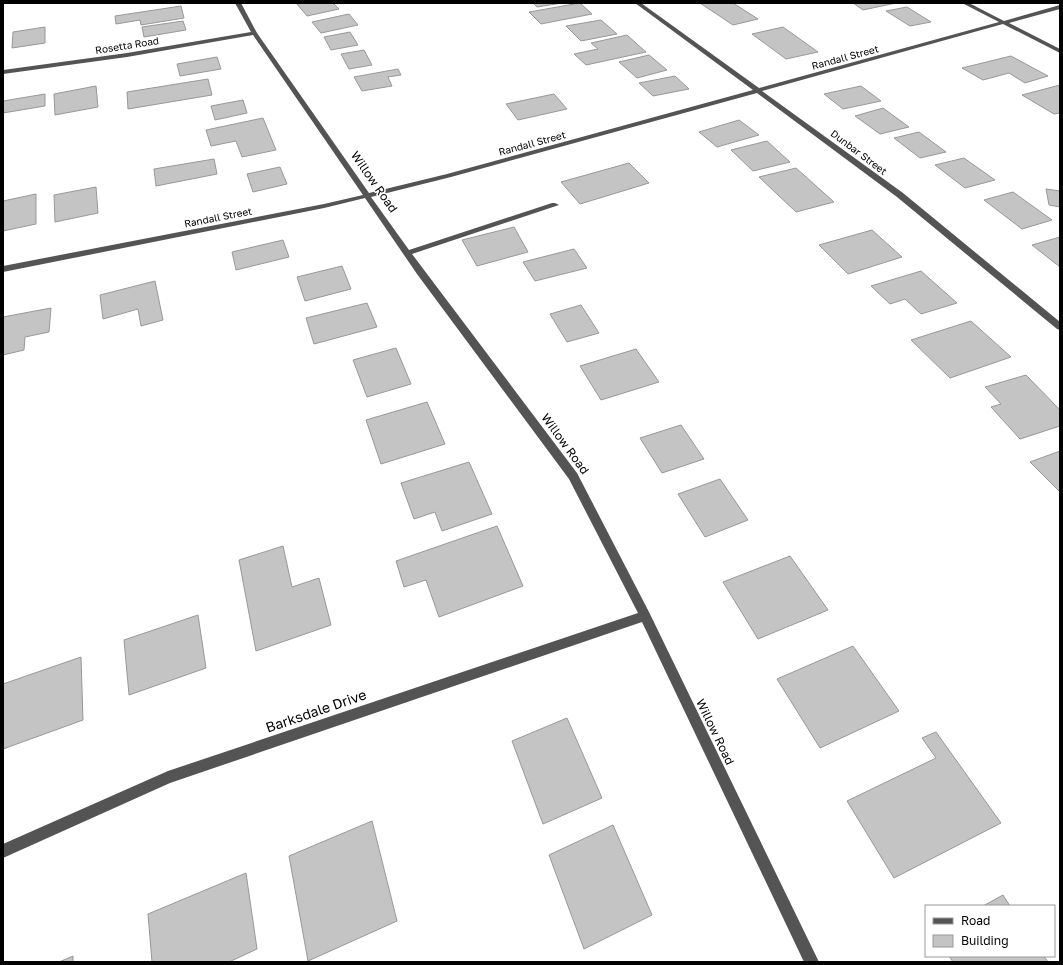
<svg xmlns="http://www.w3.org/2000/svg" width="1063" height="965" viewBox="0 0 1063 965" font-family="'Golos Text',sans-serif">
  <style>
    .building { fill: #c4c4c4; stroke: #989898 }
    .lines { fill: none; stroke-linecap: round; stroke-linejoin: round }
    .minor { fill: #545454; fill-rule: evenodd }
    .labels { text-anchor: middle; stroke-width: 3; stroke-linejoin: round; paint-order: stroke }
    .far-street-label { font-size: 10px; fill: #000; stroke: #fff }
    .street-label { font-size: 12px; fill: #000; stroke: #fff }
    .near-street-label { font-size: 14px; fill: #000; stroke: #fff }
  </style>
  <rect width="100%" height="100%" fill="#fff"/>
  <path class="building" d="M303,3H333L339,9L307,16L297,4Z
    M533,3H562L537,7Z
    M580,3L592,14L541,24L529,12Z
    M700,3H733L758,19L733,25Z
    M853,3H896L863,10Z
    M181,6L184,18L141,25L140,20L116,24L115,16Z
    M907,7L931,22L910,26L886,11Z
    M349,14L358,25L321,33L312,22Z
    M601,20L617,34L581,41L566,26Z
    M183,21L186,30L144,37L142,27Z
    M45,27V43L12,48L13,32Z
    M783,27L818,52L786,59L752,34Z
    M350,32L358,45L331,50L324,37Z
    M627,35L646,52L586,65L574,54L598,49L591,43Z
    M364,50L372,65L349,69L341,54Z
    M649,55L667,70L637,78L619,62Z
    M1011,56L1048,76L1025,83L1009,73L983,80L962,68Z
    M217,57L221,69L180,76L177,64Z
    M398,69L401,75L388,77L392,86L362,91L354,77Z
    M675,76L689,89L653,96L639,83Z
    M208,79L212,95L128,109L127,92Z
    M1060,85V113L1054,114L1022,95Z
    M96,86L98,107L55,115L54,94Z
    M861,86L881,101L843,109L824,94Z
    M45,94V106L3,113V101Z
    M554,94L567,109L518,120L506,104Z
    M243,100L247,113L215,120L211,106Z
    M883,108L909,127L880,134L855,116Z
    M263,118L276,150L242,157L236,141L211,146L206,130Z
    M739,120L759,135L717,147L699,132Z
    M919,132L946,152L920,158L894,138Z
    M767,141L790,162L753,171L731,150Z
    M964,158L995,180L965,188L935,165Z
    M214,159L217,174L156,186L154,169Z
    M629,163L649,183L580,204L561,182Z
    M280,167L287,184L253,192L247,174Z
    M796,168L834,202L796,212L759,177Z
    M96,187L98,213L55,222L54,195Z
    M1046,189L1060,191V207L1049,205Z
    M1013,192L1052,220L1022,229L984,200Z
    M36,194V224L3,231V201Z
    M514,227L528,252L477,266L462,240Z
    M872,230L902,257L848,274L819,245Z
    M1060,237V267L1032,245Z
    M283,240L289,257L236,270L232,252Z
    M574,249L587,268L535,281L523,262Z
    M342,266L351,289L305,301L297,277Z
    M921,271L957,303L921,314L905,299L890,304L871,286Z
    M155,281L163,320L141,326L138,309L103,319L100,295Z
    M367,303L377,327L314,344L306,318Z
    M581,305L599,333L567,342L550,314Z
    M51,308L49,332L25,337L24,350L3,355V317Z
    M971,321L1011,357L950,378L911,340Z
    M396,348L411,384L367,397L353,360Z
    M636,349L659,382L601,400L580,366Z
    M1026,375L1060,410V426L1020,439L991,407L1001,404L985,387Z
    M427,402L445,444L381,464L366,420Z
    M681,425L704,459L662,473L640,438Z
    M1060,451V492L1030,462Z
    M469,462L492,514L442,531L435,512L414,519L401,483Z
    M720,479L748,520L705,537L678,494Z
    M497,526L523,586L439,617L426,580L404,587L396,561Z
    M283,546L292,587L319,578L331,625L256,651L239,560Z
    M790,556L828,610L758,639L723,582Z
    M198,615L206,668L129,695L124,640Z
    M853,646L899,711L820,748L777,679Z
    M81,657L83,720L3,749V684Z
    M567,718L602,798L543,824L512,741Z
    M936,732L1001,823L894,878L847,801L936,758L922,738Z
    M372,821L397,921L308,961L289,856Z
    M613,825L652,915L584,949L549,855Z
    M246,873L257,949L229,962H152L148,914Z
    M1003,895L1010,906H983Z
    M73,956V962H59Z
    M949,956H1044L1048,962H953Z"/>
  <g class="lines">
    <path class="minor" d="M235,3H241L257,33L369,193L447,174L753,90L635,3H641L759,88L999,22L962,3H969L1004,21L1060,5V9L1009,23L1060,49V53L1003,24L762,91L903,193L1060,322V330L1057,329L897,197L757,93L451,177L371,197L409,250L552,203H555L559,205L412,254L577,473L649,612L819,962H804L642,622L170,783L3,858V844L168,771L638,613L569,479L417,274L365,198L324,208L3,272V266L324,204L363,195L253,35L127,57L3,74V70L127,53L251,32Z"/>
  </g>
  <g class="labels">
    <g class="far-street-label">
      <text transform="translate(127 45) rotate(-9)" y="4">Rosetta Road</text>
      <text transform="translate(845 57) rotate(-15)" y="4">Randall Street</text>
      <text transform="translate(532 143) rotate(-15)" y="4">Randall Street</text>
      <text transform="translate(859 152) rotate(37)" y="4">Dunbar Street</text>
      <text transform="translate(218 217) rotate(-11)" y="4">Randall Street</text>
    </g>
    <g class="street-label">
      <text transform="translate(374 182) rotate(55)" y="4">Willow Road</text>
      <text transform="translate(565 444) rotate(54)" y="4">Willow Road</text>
      <text transform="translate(715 732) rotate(64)" y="4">Willow Road</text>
    </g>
    <g class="near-street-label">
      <text transform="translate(316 711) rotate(-19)" y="5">Barksdale Drive</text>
    </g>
  </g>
  <rect width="1063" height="965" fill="none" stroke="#000000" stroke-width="8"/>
  <rect x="925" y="905" width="130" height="52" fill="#ffffff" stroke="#999999"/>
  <rect x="933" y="918" width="20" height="6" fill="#545454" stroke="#999999"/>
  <text x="961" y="925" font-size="12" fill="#000000">Road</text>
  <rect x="933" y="935" width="20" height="12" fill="#c4c4c4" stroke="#999999"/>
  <text x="961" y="945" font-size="12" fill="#000000">Building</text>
</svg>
